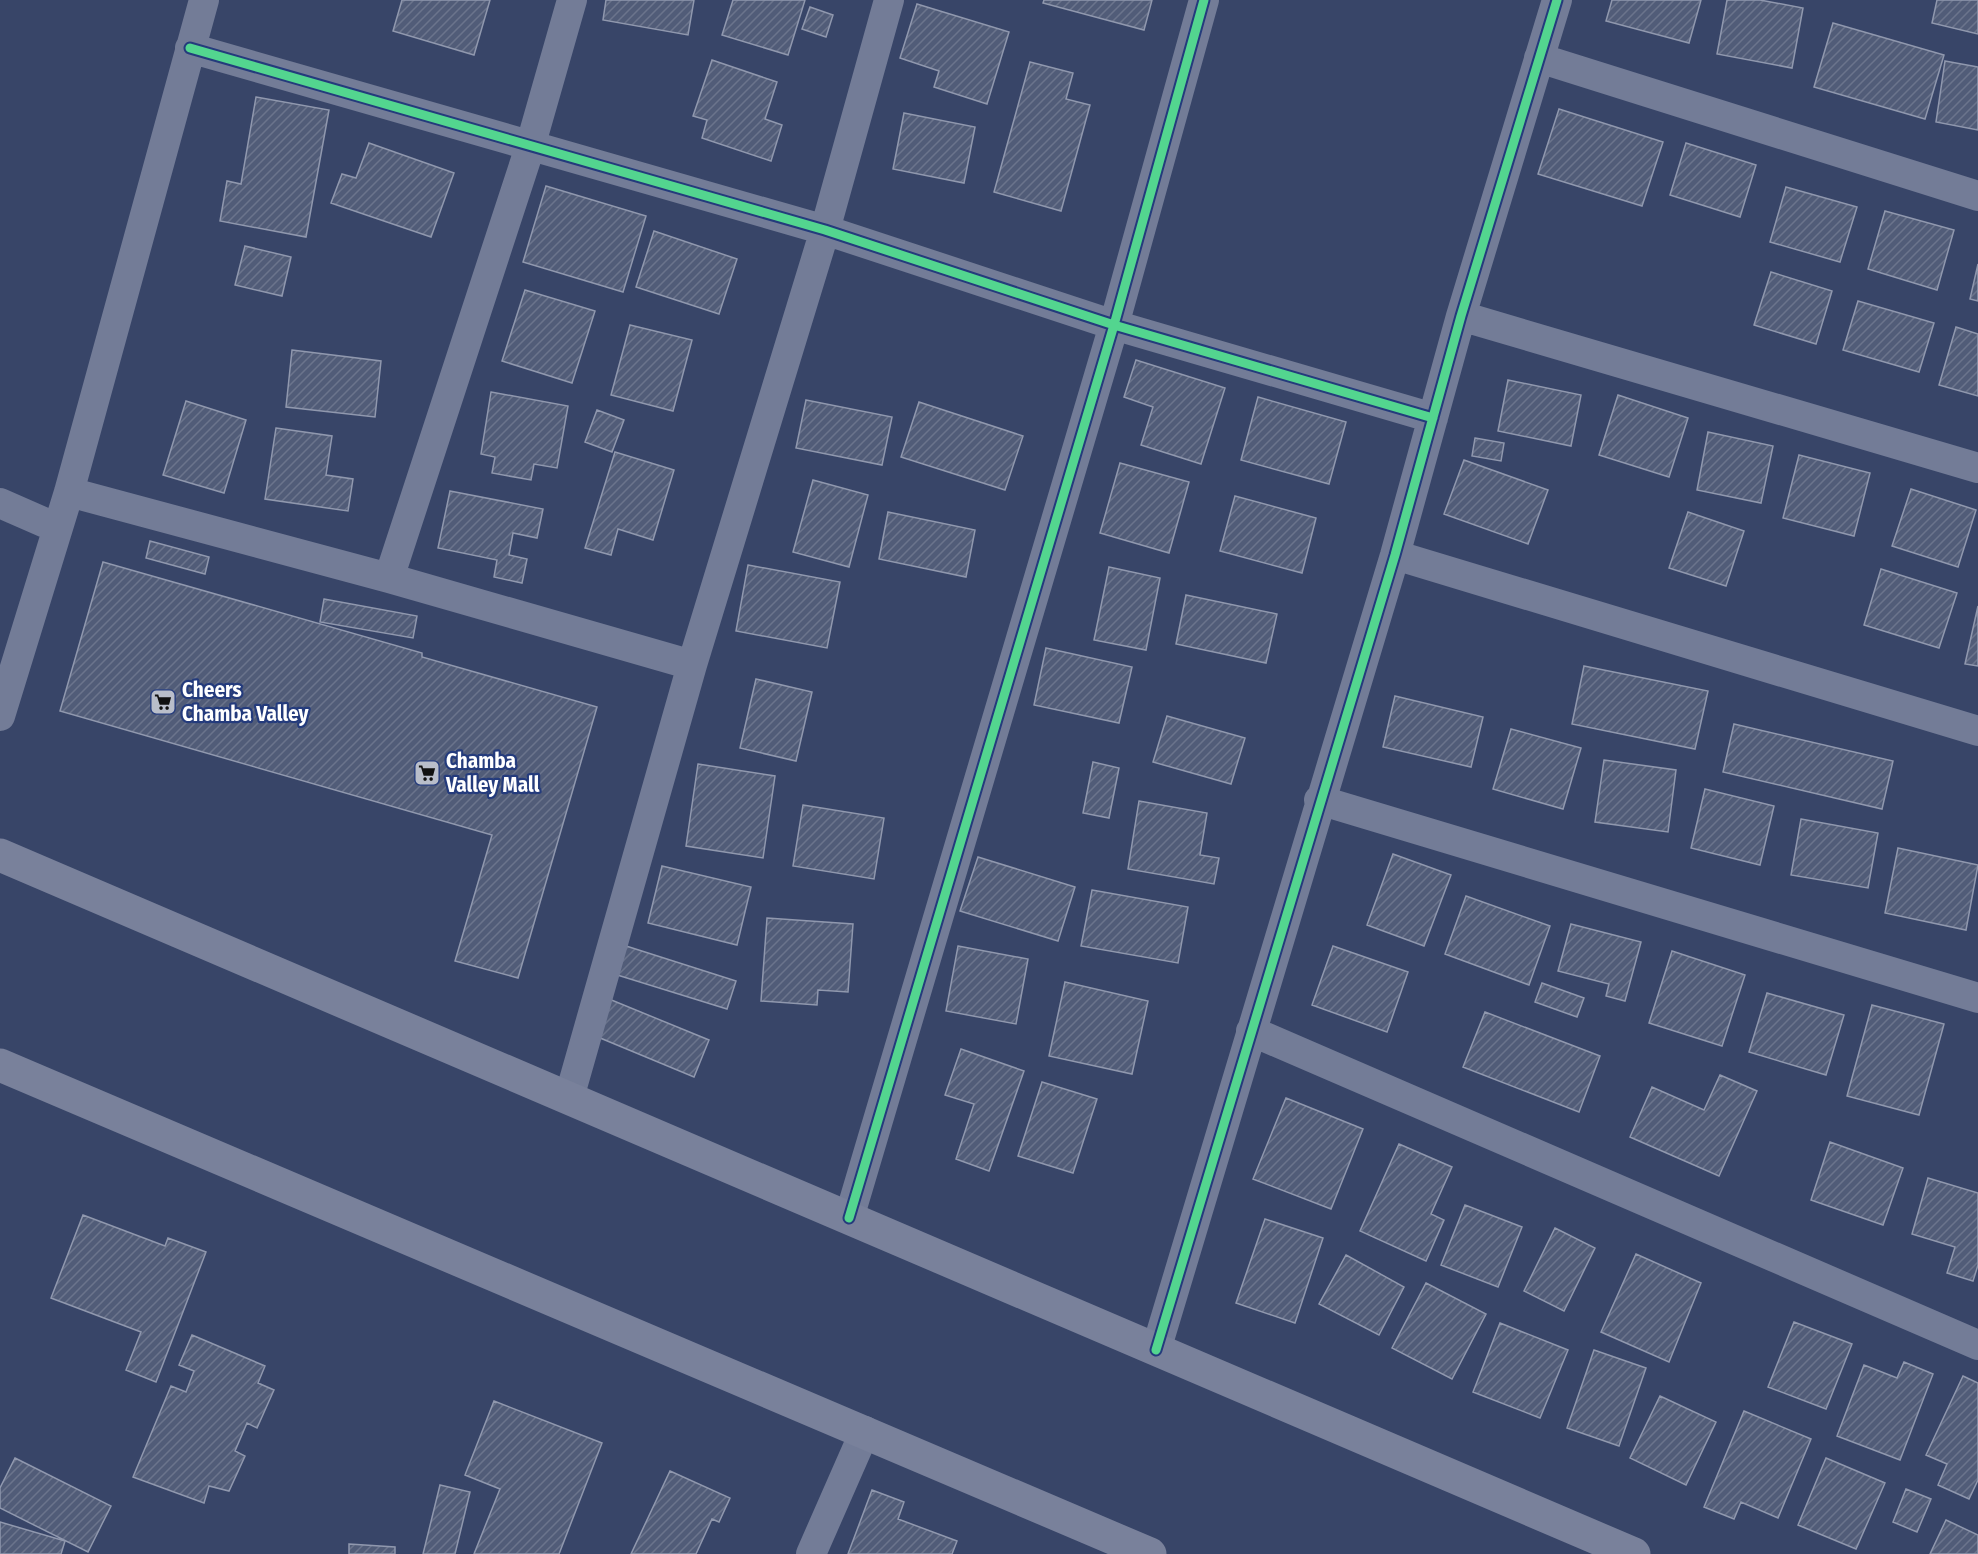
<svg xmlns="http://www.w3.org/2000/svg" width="1978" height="1554" viewBox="0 0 1978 1554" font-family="'Fira Sans Condensed',sans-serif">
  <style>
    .building { fill: url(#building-hatch); stroke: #9098ae; stroke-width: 1.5 }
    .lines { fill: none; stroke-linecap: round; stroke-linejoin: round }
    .street { stroke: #737c97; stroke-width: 30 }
    .secondary { stroke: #79819b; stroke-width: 33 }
    .cycleway-casing { stroke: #243b7c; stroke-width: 13 }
    .cycleway { stroke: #53d58f; stroke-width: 9 }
    .labels { text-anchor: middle; stroke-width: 4.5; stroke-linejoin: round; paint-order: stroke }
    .poi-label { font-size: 21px; font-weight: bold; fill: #fff; stroke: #243b7c; text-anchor: start }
  </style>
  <defs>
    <pattern id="building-hatch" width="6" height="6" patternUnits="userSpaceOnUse" patternTransform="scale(1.5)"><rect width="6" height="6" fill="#515c78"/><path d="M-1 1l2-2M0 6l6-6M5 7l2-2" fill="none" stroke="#6b748c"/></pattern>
  </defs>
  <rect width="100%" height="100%" fill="#384568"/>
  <path class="building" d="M402,0H490L474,55L393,31Z
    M606,0H694L688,35L603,20Z
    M733,0H805L788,55L722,35Z
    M1044,0H1152L1144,30L1043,3Z
    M1612,0H1701L1689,43L1606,21Z
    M1727,0H1760L1803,8L1792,68L1717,54Z
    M1937,0H1978V34L1932,23Z
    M917,4L1009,32L987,104L934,87L939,71L900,58Z
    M810,7L833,15L826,37L802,29Z
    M1833,23L1944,55L1925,119L1814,87Z
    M712,60L777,82L765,119L782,125L771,161L702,138L707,120L693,116Z
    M1945,61L1978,67V130L1936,122Z
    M1030,62L1073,73L1066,99L1090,105L1061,211L994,192Z
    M256,97L329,110L306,237L220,221L227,181L241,184Z
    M1559,109L1663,142L1642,206L1538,174Z
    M904,113L975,127L964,183L893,169Z
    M369,143L454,173L431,237L331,203L342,174L356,178Z
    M1686,143L1756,165L1740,217L1670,195Z
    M546,186L646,216L623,292L523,262Z
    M1786,187L1857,207L1840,262L1770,242Z
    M1885,211L1954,230L1937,290L1868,269Z
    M654,231L737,259L719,314L636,287Z
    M245,246L291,257L282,296L235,285Z
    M1978,264V301L1970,299Z
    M1771,272L1832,291L1816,344L1754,325Z
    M525,290L595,311L572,383L502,361Z
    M1858,301L1934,323L1919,372L1843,350Z
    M630,325L692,340L673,411L611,395Z
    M1956,327L1978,334V396L1939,385Z
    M292,350L381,361L375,417L286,407Z
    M1136,360L1225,388L1201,464L1141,445L1153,407L1124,397Z
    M1508,380L1581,395L1571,446L1498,431Z
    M491,392L568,406L557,468L534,464L531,480L492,473L495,457L481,454Z
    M1618,395L1688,418L1669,477L1599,455Z
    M1258,397L1346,422L1329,484L1241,460Z
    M806,400L892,417L882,465L796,448Z
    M186,401L246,420L224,493L163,475Z
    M919,402L1023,436L1005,490L901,457Z
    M597,410L624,420L612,452L585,442Z
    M276,428L332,436L326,475L353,479L348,511L265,499Z
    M1708,432L1773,446L1761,503L1697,490Z
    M1475,438L1504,443L1501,461L1472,456Z
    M615,452L674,470L653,540L618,529L611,555L585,548Z
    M1799,455L1870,473L1854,536L1783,518Z
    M1464,460L1548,490L1528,544L1444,514Z
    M1120,463L1189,482L1169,553L1100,533Z
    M813,480L868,495L849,567L793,552Z
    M1911,489L1976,510L1958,567L1892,546Z
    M450,491L543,509L537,538L513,533L509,555L527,559L522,583L494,577L497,560L438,548Z
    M1235,496L1316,518L1302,573L1220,551Z
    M888,512L975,530L966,577L879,559Z
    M1688,512L1744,531L1726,586L1669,568Z
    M150,541L209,557L205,574L146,558Z
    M103,562L422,653V657L597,707L518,978L455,961L492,835L60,711Z
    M748,565L840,582L827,648L736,631Z
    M1109,567L1160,578L1146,650L1094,640Z
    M1881,569L1957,593L1939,648L1864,625Z
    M1186,595L1277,614L1266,663L1176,644Z
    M324,599L417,616L413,638L320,622Z
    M1978,606V666L1965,664Z
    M1046,648L1132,667L1119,723L1034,705Z
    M1584,666L1708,691L1695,749L1572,724Z
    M756,679L812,692L796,761L740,748Z
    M1395,696L1483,717L1471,767L1383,747Z
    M1167,716L1245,738L1231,784L1153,762Z
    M1734,724L1893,761L1882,809L1723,772Z
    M1511,729L1581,748L1563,809L1493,789Z
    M1604,760L1676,770L1668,832L1595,822Z
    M1093,762L1119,768L1109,818L1083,813Z
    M698,764L775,776L763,858L686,846Z
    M1705,789L1774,806L1760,865L1691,848Z
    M1139,801L1207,813L1200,855L1219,858L1214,884L1128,869Z
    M803,805L884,818L874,879L793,866Z
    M1801,819L1878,833L1868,888L1791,875Z
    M1898,848L1978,865L1966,930L1885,913Z
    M1393,854L1451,875L1424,946L1367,925Z
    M978,857L1075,887L1058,941L960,911Z
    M662,866L751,887L737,945L648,923Z
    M1092,890L1188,907L1178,963L1081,946Z
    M1466,896L1550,926L1529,985L1445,954Z
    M767,918L853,924L848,992L818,990L817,1005L761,1001Z
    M1571,924L1641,942L1625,1001L1606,996L1609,984L1558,971Z
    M623,945L736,981L727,1009L614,974Z
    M958,946L1028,959L1016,1024L946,1011Z
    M1333,946L1408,972L1387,1032L1312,1005Z
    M1672,951L1745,975L1722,1046L1649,1023Z
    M1065,982L1148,1001L1132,1074L1049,1056Z
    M1542,983L1584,998L1577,1017L1535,1002Z
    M1767,993L1844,1015L1826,1075L1749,1052Z
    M609,999L709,1040L694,1077L593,1035Z
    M1872,1005L1944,1024L1919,1115L1847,1096Z
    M1485,1012L1600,1056L1579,1112L1463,1067Z
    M961,1049L1024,1071L989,1171L956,1159L974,1104L945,1095Z
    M1720,1075L1757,1091L1719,1176L1630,1137L1652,1087L1704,1110Z
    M1042,1082L1097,1099L1073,1173L1018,1156Z
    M1286,1098L1363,1129L1331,1209L1253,1179Z
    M1830,1142L1903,1168L1883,1225L1811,1200Z
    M1399,1144L1452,1167L1431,1214L1444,1220L1426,1261L1360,1231Z
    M1928,1178L1978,1193V1265L1973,1281L1947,1273L1955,1247L1912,1234Z
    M1465,1205L1522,1227L1498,1287L1441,1265Z
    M83,1215L165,1246L168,1238L206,1252L156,1382L126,1370L141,1332L51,1298Z
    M1265,1219L1323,1238L1295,1323L1236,1303Z
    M1555,1228L1595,1248L1564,1311L1524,1291Z
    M1636,1254L1701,1283L1669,1362L1601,1332Z
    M1346,1255L1404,1287L1379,1335L1319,1304Z
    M1426,1283L1486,1314L1452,1379L1392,1348Z
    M1794,1322L1852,1344L1826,1409L1768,1387Z
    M1500,1323L1568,1350L1540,1418L1473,1392Z
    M192,1335L265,1366L258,1383L274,1390L257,1428L247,1423L235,1451L245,1456L229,1491L209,1486L204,1503L133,1477L171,1386L186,1392L194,1371L179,1365Z
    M1594,1350L1646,1368L1619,1446L1567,1428Z
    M1904,1362L1933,1374L1900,1460L1837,1436L1864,1365L1897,1378Z
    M1963,1376L1978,1383V1480L1969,1499L1938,1485L1947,1464L1926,1455Z
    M1660,1396L1716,1422L1686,1485L1630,1458Z
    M494,1401L602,1443L559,1554H474L500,1489L465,1475Z
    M1744,1411L1811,1439L1778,1518L1741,1502L1734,1519L1704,1507Z
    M15,1458L111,1506L88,1552L0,1508V1488Z
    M1826,1458L1885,1483L1856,1549L1798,1525Z
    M670,1471L730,1498L719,1522L712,1519L696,1554H631Z
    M440,1485L470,1492L455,1554H423Z
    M1906,1489L1931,1499L1917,1532L1893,1522Z
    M872,1490L904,1502L898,1519L957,1541L952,1554H848Z
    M1946,1520L1978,1535V1554H1930Z
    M0,1522L65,1541L61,1554H0Z
    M349,1544L395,1547V1554H349Z"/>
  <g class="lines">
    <path class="street" d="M190,48L825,230L1114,325L1433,418
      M1539,58L1978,196
      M1461,316L1978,468
      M69,492L389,578L692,665
      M0,503L57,528
      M1395,555L1978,731
      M389,578L530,147L572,0
      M0,716L69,492L204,0
      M1319,800L1978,998
      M1251,1031L1978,1345
      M569,1098L692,665L825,230L889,0
      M849,1218L1114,325L1204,0
      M1156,1350L1395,555L1461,316L1557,0
      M811,1554L865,1431"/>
    <path class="secondary" d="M0,855L1634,1554
      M0,1065L1150,1554"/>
    <g class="cycleway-casing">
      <path id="cycleway" d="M190,48L825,230L1114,325L1433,418
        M849,1218L1114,325L1204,0
        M1156,1350L1395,555L1461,316L1557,0"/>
    </g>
    <use href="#cycleway" class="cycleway"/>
  </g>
  <defs>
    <g id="supermarket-square" transform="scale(1.35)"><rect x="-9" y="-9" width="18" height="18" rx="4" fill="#b9beca" stroke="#243b7c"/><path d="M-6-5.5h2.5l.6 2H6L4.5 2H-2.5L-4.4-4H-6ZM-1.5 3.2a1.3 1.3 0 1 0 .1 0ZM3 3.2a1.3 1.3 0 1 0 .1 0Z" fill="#111"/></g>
  </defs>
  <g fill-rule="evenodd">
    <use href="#supermarket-square" x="163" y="702"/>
    <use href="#supermarket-square" x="427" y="773"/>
  </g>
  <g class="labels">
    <g class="poi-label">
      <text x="182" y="697">Cheers<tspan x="182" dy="24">Chamba Valley</tspan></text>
      <text x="446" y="768">Chamba<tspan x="446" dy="24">Valley Mall</tspan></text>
    </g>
  </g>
</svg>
